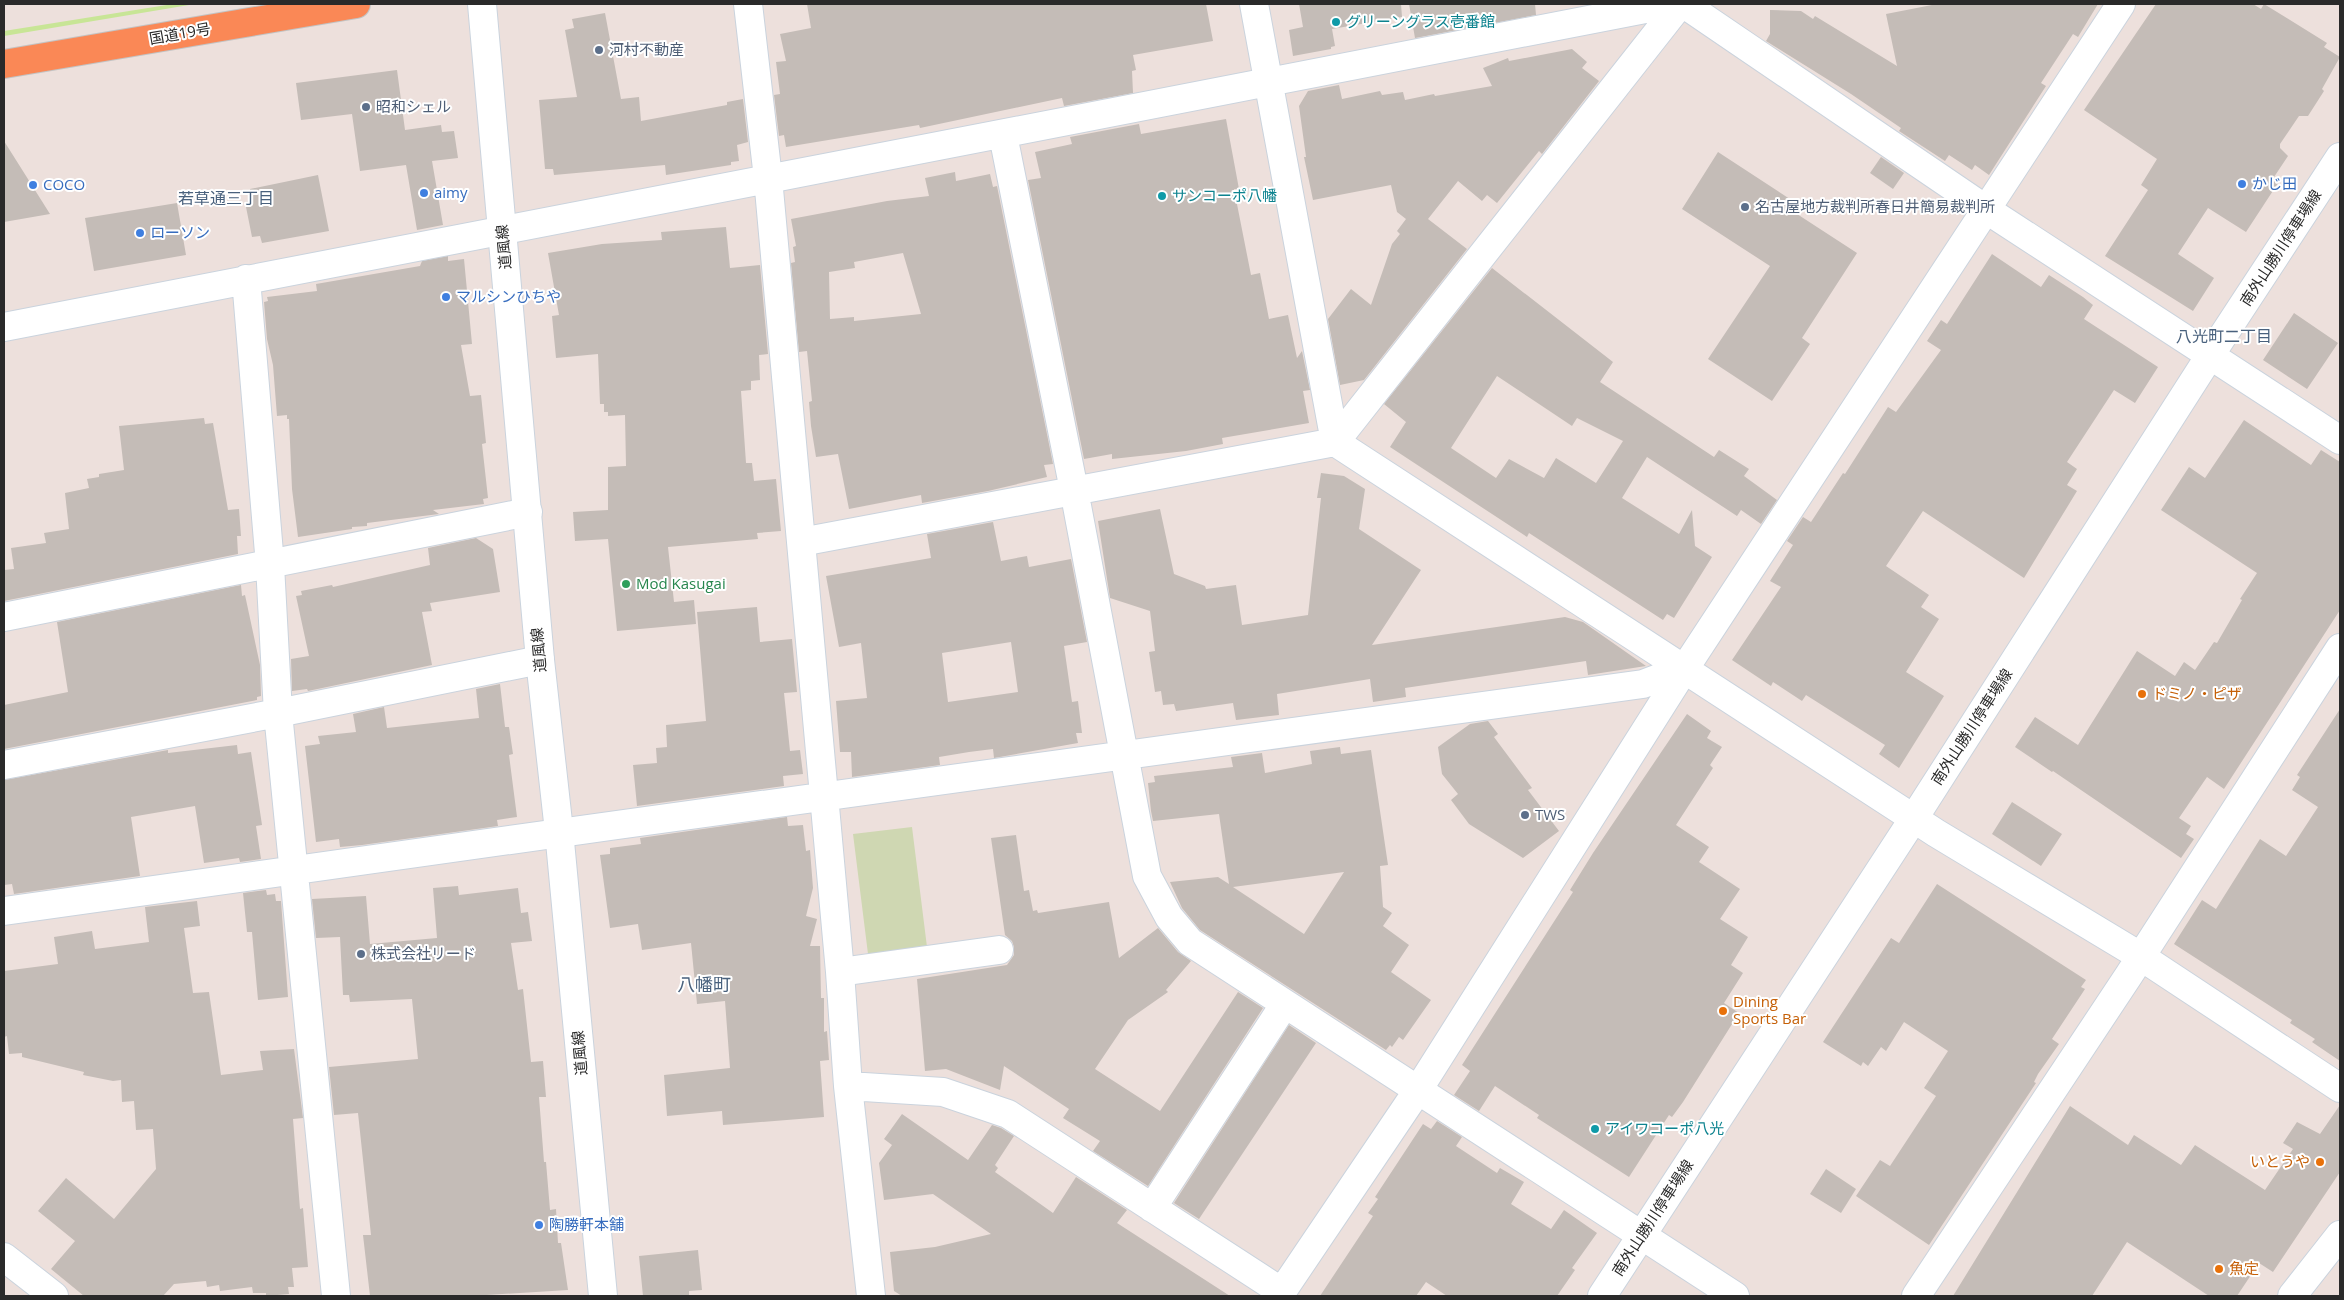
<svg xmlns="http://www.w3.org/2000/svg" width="2344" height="1300" viewBox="0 0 2344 1300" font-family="'Open Sans','Noto Sans JP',sans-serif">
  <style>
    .green { fill: #c8e596 }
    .cemetery { fill: #cfd7b2 }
    .building { fill: #c4bcb7; fill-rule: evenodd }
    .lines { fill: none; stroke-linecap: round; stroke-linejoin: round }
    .minor-casing { stroke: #cad3dd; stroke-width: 30 }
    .tertiary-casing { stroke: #cad3dd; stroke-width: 30 }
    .secondary-casing { stroke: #cad3dd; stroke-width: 30 }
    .trunk-casing { stroke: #c3c3c3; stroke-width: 30 }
    .minor { stroke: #fff; stroke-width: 28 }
    .tertiary { stroke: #fff; stroke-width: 28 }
    .secondary { stroke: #fff; stroke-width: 28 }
    .trunk { stroke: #fa8856; stroke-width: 28 }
    .culture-dot { fill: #0f9aa8; stroke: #fff; stroke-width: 2 }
    .service-dot { fill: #5c6f8a; stroke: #fff; stroke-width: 2 }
    .shop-dot { fill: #3f7fe0; stroke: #fff; stroke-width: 2 }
    .leisure-dot { fill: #2e9e5b; stroke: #fff; stroke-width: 2 }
    .food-dot { fill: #e8710a; stroke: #fff; stroke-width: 2 }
    .labels { text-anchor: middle; stroke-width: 4; stroke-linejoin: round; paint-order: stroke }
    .culture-label { font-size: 15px; fill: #0d838f; stroke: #fff; text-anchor: start }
    .street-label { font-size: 15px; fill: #2a2a2a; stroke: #fff }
    .service-label { font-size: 15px; fill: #4e5e75; stroke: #fff; text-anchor: start }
    .shop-label { font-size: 15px; fill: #366cbe; stroke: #fff; text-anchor: start }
    .leisure-label { font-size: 15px; fill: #27864d; stroke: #fff; text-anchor: start }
    .food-label { font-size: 15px; fill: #c56008; stroke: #fff; text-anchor: start }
    .neighbourhood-label { font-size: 16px; fill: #49617d; stroke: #fff }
    .quarter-label { font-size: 18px; fill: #49617d; stroke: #fff }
  </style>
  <rect width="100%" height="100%" fill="#ede0dc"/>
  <path class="green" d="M173,4H195L4,36V31Z"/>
  <path class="cemetery" d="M912,827L927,947L868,954L853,834Z"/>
  <path class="building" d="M807,4H1206L1213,41L1133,55L1136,70L1132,71L1133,93L1064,106L1062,98L920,128L919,125L786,147L784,135L779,136L774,95L780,94L776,62L786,61L780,34L811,28Z
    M1299,4H1401L1402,17L1332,29L1335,46L1331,47V49L1293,56L1289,30L1303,27Z
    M1409,4H1535L1536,15L1415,38Z
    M1937,4H2098L2078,37L2073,34L2041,83L2046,86L1989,175L1975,165L1972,170L1949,155L1945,161L1899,131L1901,128L1851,94L1766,41L1770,34V10L1801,11L1813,19L1815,16L1897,66L1886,14Z
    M2156,4H2253L2261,9L2264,4L2327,43L2324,47L2340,57L2322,89L2324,91L2308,116H2299L2280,144V148L2288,156L2274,177L2280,180L2246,232L2208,208L2178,254L2214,278L2193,311L2105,256L2148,190L2141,185L2157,159L2084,110Z
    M605,13L621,99L639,97L641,121L727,105V102L743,99L748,142L737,145L739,161L731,162V165L666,175L665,165L554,175L553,169H545L539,100L577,97L565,30L574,28L572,19Z
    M1572,49L1587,62L1582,68L1599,81L1542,154L1539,151L1497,203L1487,195L1482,201L1458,181L1428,219L1467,249L1364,380L1340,385L1328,319L1351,289L1371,305L1392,244L1400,234L1397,231L1406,219L1397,212L1391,185L1313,200L1304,157H1306L1299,106L1308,91L1339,85L1342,99L1380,91L1382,95L1403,92L1405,100L1434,94L1435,96L1492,86L1483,68L1508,58L1509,61Z
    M397,70L405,130L441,125L442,132L454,131L458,158L432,161L443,225L417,230L406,165L360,171L352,114L301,120L296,83Z
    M1226,119L1239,189H1234L1251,275L1260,273L1269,319L1288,315L1297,358L1302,351L1310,390L1303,391L1309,423L1222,438L1223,444L1186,451L1112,459V454L1084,459L1028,180L1041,178L1035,152L1072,144L1070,137L1139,124L1141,134Z
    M4,141L50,214L4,222Z
    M1718,152L1802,207L1797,214L1857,253L1802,338L1810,344L1772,401L1708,359L1770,266L1682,209Z
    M1881,157L1904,173L1893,189L1870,173Z
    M955,172L956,181L990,174L993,187L997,186L1053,464L1044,465L1047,477L988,491L922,503L921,495L849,509L838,454L816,457L811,426L809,402L812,401L807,351L799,352L791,263L795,262L793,247L796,246L791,219L887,201L929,196L925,178ZM903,253L921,314L854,321V317L830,319L829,272L855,268L854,262Z
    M318,175L329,231L262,243L260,236L252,237L245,202L252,201L250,189Z
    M177,203L186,255L94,271L85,218Z
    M726,227L730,268L760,265L768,354L759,355L760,380L751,381V390L741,391L746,463H752L754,481L776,479L781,531L757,533L758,539L668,547L674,602L694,600L696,624L617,631L608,539L575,541L573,512L608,510V467L626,466L625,415L608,416V412H604V404H600L598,354L556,358L552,316L559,315L548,253L602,244L662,240L661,232Z
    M1992,254L2041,287L2049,275L2083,297L2093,305L2084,319L2158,367L2135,403L2114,390L2067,462L2077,469L2067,485L2077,491L2024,578L1923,511L1886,566L1929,595L1921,607L1939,619L1906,672L1944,696L1899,768L1879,754L1885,745L1806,695L1802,701L1773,682L1771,686L1732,660L1781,587L1770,581L1793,545L1787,541L1803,517L1811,522L1843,473L1845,474L1888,407L1896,412L1941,350L1927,341L1941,320L1947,324Z
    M448,256V261L464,259L472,344L461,345L470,396L481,395L486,443L482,444L488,498L483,499L484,504L433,510L439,514L367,523V526L352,527V529L298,537L292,489L289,419H287V415L277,416L273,365L267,339L264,302L268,301L267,297L317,291L316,284L420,266L422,261Z
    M1492,268L1613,362L1600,382L1714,457L1719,450L1749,469L1744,476L1777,500L1761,524L1741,510L1737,516L1647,457L1622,498L1679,534L1692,510L1695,546L1712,557L1674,618L1667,614L1663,620L1529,533L1527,537L1390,447L1406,422L1384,404ZM1497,376L1572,426L1577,418L1623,441L1596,483L1556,458L1544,478L1509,459L1496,478L1451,448Z
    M2294,313L2338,343L2307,389L2263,360Z
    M204,418L205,424L213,423L228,510L239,509L241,536H237L238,554L4,601V570L14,569L11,548L46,543L44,533L69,529L65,493L89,488L87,479L99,477V474L124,470L119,426Z
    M2244,420L2311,465L2321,450L2340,462V610L2224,789L2207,777L2179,818L2191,826L2186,834L2194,839L2181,858L2053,771L2052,772L2015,747L2035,717L2078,745L2137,651L2175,676L2184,662L2195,670L2214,642L2217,643L2242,600L2240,599L2257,573L2161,510L2189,467L2205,478Z
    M1321,473L1344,476L1365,489L1359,529L1421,570L1372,645L1565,617L1583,622L1646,666L1588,675L1586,661L1405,688L1406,697L1373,702L1370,679L1277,694L1279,715L1236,720L1233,703L1176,711L1174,704L1163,705L1161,691L1155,692L1149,652L1155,651L1150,611L1110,598L1098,521L1160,509L1174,574L1205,586L1206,589L1236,585L1242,625L1308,615L1321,498H1317Z
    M993,522L1001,561L1027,556L1029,567L1071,559L1087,642L1064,646L1072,702L1078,701L1082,733H1076L1078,743L994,758L993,749L969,752L939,757L940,765L852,777L851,752H840L836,701L867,698L861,643L839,647L826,576L931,558L927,534ZM1011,642L1018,692L948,702L942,653Z
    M476,538L493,549L500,592L430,603L432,611L422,612L432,665L308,691L307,689L292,691L291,659L309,656L296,596L302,595L301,591L332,585L333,587L430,565L428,548Z
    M241,585L242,596L245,595L260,665L261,696L257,697V700L4,749V705L68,692L57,622Z
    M757,607L760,642L792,639L797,692L784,693L790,751L800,750L803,774L783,776L784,786L637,806L633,765L657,763L656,748L667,747L666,725L706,721L697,612Z
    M500,684L505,727H509L513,754L509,755L517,817L497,820L498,826L362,845L340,847L339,839L316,842L305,746L320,744L318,736L356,732L353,714L384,707L387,728L479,718L476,689Z
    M2340,709V1061L2312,1042L2315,1039L2290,1023L2292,1020L2174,944L2202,900L2216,909L2260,839L2286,856L2318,807L2292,790L2300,777L2297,775Z
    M1687,714L1711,731L1707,738L1722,747L1710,765L1713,768L1676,825L1709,847L1699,862L1740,889L1720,919L1748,937L1731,965L1743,973L1724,1003L1739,1013L1683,1102L1672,1117L1669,1115L1629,1177L1537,1118L1539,1115L1495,1086L1479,1111L1454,1095L1470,1071L1462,1065L1573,892L1570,890L1593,853Z
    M1488,721L1498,734L1494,737L1532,788L1528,790L1559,831L1523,858L1469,824L1451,800L1458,794L1442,774L1438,747L1470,724Z
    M237,745L238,754L251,752L262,825L256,826L261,859L240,862L239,858L204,863L195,806L131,817L140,876L14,894L12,884L4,885V780L168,750V753Z
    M1340,747L1341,754L1371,750L1388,865L1380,866L1383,907L1392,913L1383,926L1409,945L1391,972L1431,1000L1403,1040L1399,1037L1392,1047L1390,1045L1386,1050L1200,930L1182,908L1170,882L1218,877L1229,884L1219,814L1153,821L1151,811L1148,783L1155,782L1154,776L1233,767L1231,757L1262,753L1265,773L1312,764L1310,751ZM1344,872L1304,934L1233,887Z
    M2012,802L2062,834L2041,866L1992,834Z
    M787,817L788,826L803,825L806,851L810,850L813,888L806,916L817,919L810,946H820L821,998H824V1032L827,1031L829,1060L820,1061L824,1117L723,1125L722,1111L667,1116L664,1075L730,1068L725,1001L697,1004L691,943L642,950L638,924L610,928L600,855L610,854V848L641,844L640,838Z
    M1016,835L1024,891L1029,890L1033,911L1037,910L1038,913L1109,902L1119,958L1158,928L1178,952L1191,961L1166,990L1168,992L1128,1020L1095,1069L1160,1111L1238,992L1263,1008L1148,1186L1093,1151L1100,1141L1063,1118L1069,1109L1004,1066L1000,1090L946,1069L925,1071L917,979L1007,965L1014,955V947L1012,941L1005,935L991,838Z
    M1937,884L2086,980L2081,987L2085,989L2052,1039L2059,1044L2038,1074L2034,1082L2036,1083L1929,1245L1856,1196L1880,1160L1890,1166L1936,1096L1924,1088L1948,1051L1904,1022L1886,1051L1881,1047L1868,1066L1863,1062L1861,1066L1823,1042L1891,938L1899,943Z
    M458,886L459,895L518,888L521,913L528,912L532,941L511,943L518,990L523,989L531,1062L543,1061L546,1097H539L544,1162H546L550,1210L556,1209L558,1243H561L568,1290L471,1296H370L363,1235H371L358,1113L334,1115L329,1067L418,1059L412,999L350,1002L349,995H343L340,937L316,938L312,899L366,896L370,944L437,938L433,888Z
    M266,890L267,895L275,894L276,901H281L288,997L258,1000L252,932H247L243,893Z
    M197,901L200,926L184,928L193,993L209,992L221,1075L263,1070L260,1051L294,1049L303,1118L293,1119L300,1209L303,1208L308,1267L292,1268L294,1287H288L289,1294L266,1296V1293H253L252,1287L220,1291L219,1285L207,1287L206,1281L174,1284L163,1296H84L51,1269L75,1241L38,1211L66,1178L114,1219L156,1169L153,1129L136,1130L134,1101L122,1102L121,1080L113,1081L83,1075L84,1072L22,1057V1053L9,1054L7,1036L4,1037V971L58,964L54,937L92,931L95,949L149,942L145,907Z
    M1289,1025L1316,1043L1199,1219L1174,1203Z
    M2340,1105V1172L2273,1272L2259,1263L2237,1296H2209L2127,1242L2092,1296H1953L2070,1106L2128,1145L2134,1135L2181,1165L2195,1145L2265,1190L2293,1149L2283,1143L2297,1122L2320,1134Z
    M902,1114L968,1160L992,1125L1001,1128L1014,1136L995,1165L998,1168L995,1172L1053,1213L1076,1177L1127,1210L1117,1223L1230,1296H902L894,1291L890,1252L935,1247L991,1234L933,1194L884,1200L879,1163L892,1145L884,1139Z
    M1437,1121L1462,1137L1456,1146L1497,1173L1500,1168L1524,1182L1511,1204L1551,1229L1564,1210L1597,1233L1572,1268L1575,1270L1557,1296H1447L1426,1282L1416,1296H1320L1373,1216L1368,1213L1378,1199L1375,1197L1423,1124L1431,1129Z
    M1826,1169L1856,1189L1841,1213L1810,1194Z
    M698,1250L702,1290L689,1291V1296H643L639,1256Z"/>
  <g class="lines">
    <g class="minor-casing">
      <path id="minor" d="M748,4L768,178L840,972L848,1086L871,1296
        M1254,4L1335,442
        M1684,4L1987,210L2340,440
        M1003,135L1074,490L1147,876L1169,917L1190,942L1735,1296
        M246,279L270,565L278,713L336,1296
        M4,327C559,216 1116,115 1671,4
        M1335,442L1680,4
        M801,542L1335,442L1936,833L2140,956L2340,1088
        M4,617L528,512
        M4,765L278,713L540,660
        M4,911C550,832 1096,761 1643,684L1685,668
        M840,972L999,950
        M848,1086L943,1092L1008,1114L1282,1292
        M1152,1208L1284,1005
        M4,1257L54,1296
        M1279,1296L1418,1090L1685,668L2121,4
        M1916,1296L2129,975L2340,648"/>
    </g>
    <g class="tertiary-casing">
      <path id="tertiary" d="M482,4L540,660L559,831L603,1296
        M2292,1296L2340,1235"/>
    </g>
    <g class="secondary-casing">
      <path id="secondary" d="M1602,1296L1914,818L2209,357L2340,157"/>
    </g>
    <g class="trunk-casing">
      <path id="trunk" d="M4,64L356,4"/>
    </g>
    <use href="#minor" class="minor"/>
    <use href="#tertiary" class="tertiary"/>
    <use href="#secondary" class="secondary"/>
    <use href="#trunk" class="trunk"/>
  </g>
  <g class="culture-dot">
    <circle cx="1336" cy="22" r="5"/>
    <circle cx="1162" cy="196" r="5"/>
    <circle cx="1595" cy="1129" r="5"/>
  </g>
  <g class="service-dot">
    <circle cx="599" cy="50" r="5"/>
    <circle cx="366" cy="107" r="5"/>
    <circle cx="1745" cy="207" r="5"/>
    <circle cx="1525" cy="815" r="5"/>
    <circle cx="361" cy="954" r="5"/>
  </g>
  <g class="shop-dot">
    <circle cx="2242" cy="184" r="5"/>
    <circle cx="33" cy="185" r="5"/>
    <circle cx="424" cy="193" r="5"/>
    <circle cx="140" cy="233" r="5"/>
    <circle cx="446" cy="297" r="5"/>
    <circle cx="539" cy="1225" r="5"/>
  </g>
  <circle class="leisure-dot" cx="626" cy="584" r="5"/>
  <g class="food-dot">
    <circle cx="2142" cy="694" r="5"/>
    <circle cx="1723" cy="1011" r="5"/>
    <circle cx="2320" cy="1162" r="5"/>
    <circle cx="2219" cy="1269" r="5"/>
  </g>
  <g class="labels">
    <g class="culture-label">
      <text x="1346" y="27">グリーングラス壱番館</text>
      <text x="1172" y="201">サンコーポ八幡</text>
      <text x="1605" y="1134">アイワコーポ八光</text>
    </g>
    <g class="street-label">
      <text transform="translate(180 34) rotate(-10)" y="5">国道19号</text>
      <text transform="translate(504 247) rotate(-95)" y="5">道風線</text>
      <text transform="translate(2281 248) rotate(-57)" y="5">南外山勝川停車場線</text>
      <text transform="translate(539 650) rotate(-95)" y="5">道風線</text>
      <text transform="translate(1972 727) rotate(-57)" y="5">南外山勝川停車場線</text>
      <text transform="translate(580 1053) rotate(-95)" y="5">道風線</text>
      <text transform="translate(1653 1218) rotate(-57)" y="5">南外山勝川停車場線</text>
    </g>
    <g class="service-label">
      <text x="609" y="55">河村不動産</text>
      <text x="376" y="112">昭和シェル</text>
      <text x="1755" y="212">名古屋地方裁判所春日井簡易裁判所</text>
      <text x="1535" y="820">TWS</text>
      <text x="371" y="959">株式会社リード</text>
    </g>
    <g class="shop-label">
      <text x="2252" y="189">かじ田</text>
      <text x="43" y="190">COCO</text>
      <text x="434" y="198">aimy</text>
      <text x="150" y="238">ローソン</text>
      <text x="456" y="302">マルシンひちや</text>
      <text x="549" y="1230">陶勝軒本舗</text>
    </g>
    <g class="leisure-label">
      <text x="636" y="589">Mod Kasugai</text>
    </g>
    <g class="food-label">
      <text x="2152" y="699">ドミノ・ピザ</text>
      <text x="1733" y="1007">Dining<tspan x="1733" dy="17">Sports Bar</tspan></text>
      <text x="2310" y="1167" text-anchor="end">いとうや</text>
      <text x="2229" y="1274">魚定</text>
    </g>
    <g class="neighbourhood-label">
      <text x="226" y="204">若草通三丁目</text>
      <text x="2224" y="342">八光町二丁目</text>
    </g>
    <g class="quarter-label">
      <text x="704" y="991">八幡町</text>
    </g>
  </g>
  <rect width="2344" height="1300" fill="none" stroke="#2a2a2a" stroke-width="10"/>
</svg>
